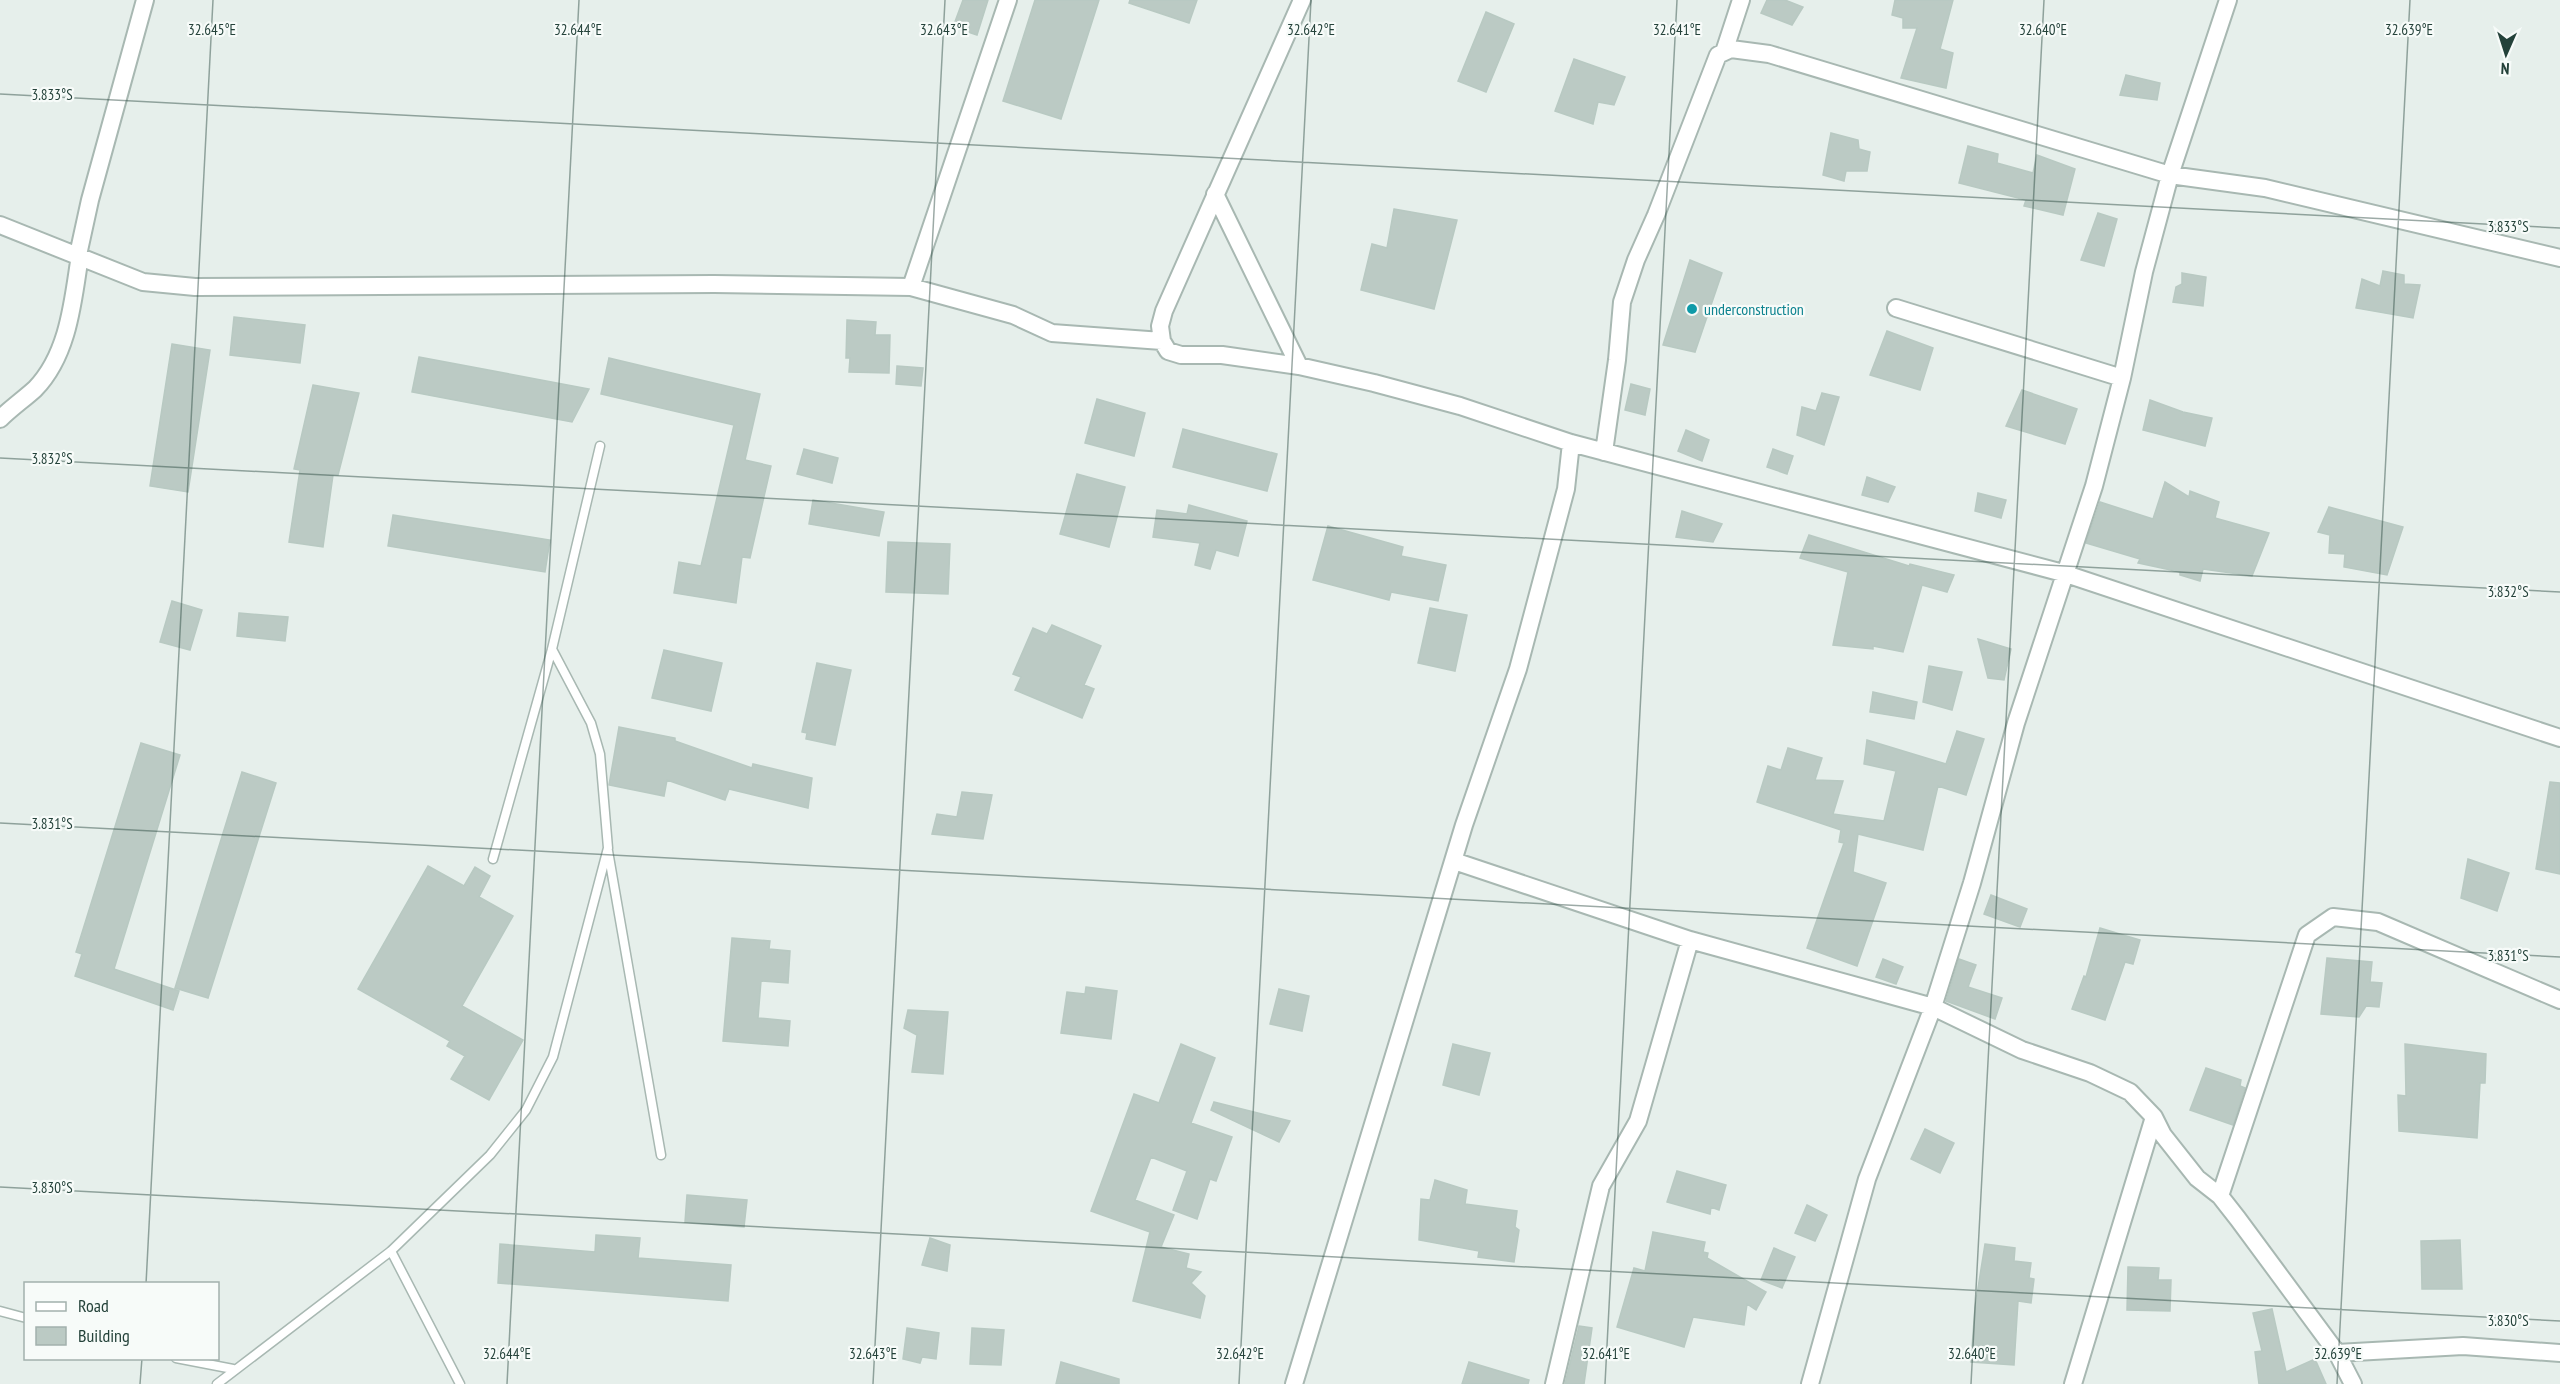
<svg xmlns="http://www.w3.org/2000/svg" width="2560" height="1384" viewBox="0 0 2560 1384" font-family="'PT Sans Narrow',sans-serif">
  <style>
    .building { fill: #bbcac4; stroke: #b8c9c2; stroke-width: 1.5 }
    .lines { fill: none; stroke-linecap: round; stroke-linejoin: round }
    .lane-casing { stroke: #a8b8b2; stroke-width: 11 }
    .street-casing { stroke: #a8b8b2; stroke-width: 20 }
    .lane { stroke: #fff; stroke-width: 8 }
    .street { stroke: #fff; stroke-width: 16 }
    .ticks { fill: none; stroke: #24423a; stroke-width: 1.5; stroke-opacity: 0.45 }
    .culture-dot { fill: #0f9aa8; stroke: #f7fbf9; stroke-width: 2 }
    .labels { text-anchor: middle; stroke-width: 4.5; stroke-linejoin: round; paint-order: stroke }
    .culture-label { font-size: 16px; fill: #0d838f; stroke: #f7fbf9; text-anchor: start }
    .ticks-label { font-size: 15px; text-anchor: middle; fill: #24423a; stroke: #f7fbf9; stroke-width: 4.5; stroke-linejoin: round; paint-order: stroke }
  </style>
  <rect width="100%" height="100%" fill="#e6efeb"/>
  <path class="building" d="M963,0H988L977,35L953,27Z
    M1035,0H1099L1061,119L1003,101Z
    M1130,0H1197L1189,23L1129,3Z
    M1767,0H1785L1803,7L1792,25L1761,13Z
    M1895,0H1953L1940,49L1953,53L1946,88L1901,78L1917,28H1903V18L1892,15Z
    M1486,12L1514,24L1486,92L1458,81Z
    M1574,59L1625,77L1614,105L1598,102L1593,124L1555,111Z
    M2126,75L2160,83L2157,100L2120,95Z
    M1831,133L1858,140L1859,149L1870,152L1867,171H1846L1844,181L1823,175Z
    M1968,146L1998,154L1997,163L2033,173L2037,155L2075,169L2063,215L2024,206L2026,200L1959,183Z
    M1394,209L1457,220L1434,309L1361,290L1372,244L1387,248Z
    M2098,213L2117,219L2104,266L2081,260Z
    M1690,260L1722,273L1695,352L1663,345Z
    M2383,271L2404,275V284L2420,285L2413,318L2356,308L2362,279L2380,286Z
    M2182,273L2206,277L2203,306L2173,302L2176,287L2182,284Z
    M234,317L305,325L300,363L230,355Z
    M847,320L876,322L875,335H890L889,373L849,372L850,358H846Z
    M1887,331L1933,348L1920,390L1870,375Z
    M172,344L210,350L188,492L150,486Z
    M419,357L589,389L572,422L412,392Z
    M609,358L760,394L745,460L771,466L750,558L742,557L736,603L674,593L679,562L701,566L734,425L601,394Z
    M897,366L923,368L921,386L896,384Z
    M1631,384L1650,389L1645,415L1625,410Z
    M313,385L359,393L338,475H333L323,547L289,542L300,470L294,469Z
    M2022,390L2077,409L2065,444L2006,426Z
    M1822,393L1839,397L1824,445L1797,435L1802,407L1816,411Z
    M1097,399L1145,413L1134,456L1085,443Z
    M2150,400L2183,412L2212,418L2205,446L2143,430Z
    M1183,429L1277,454L1267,491L1173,467Z
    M1686,430L1709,440L1702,461L1678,451Z
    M804,449L838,458L832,483L797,474Z
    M1773,449L1793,456L1787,474L1767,467Z
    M1077,474L1125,487L1109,547L1060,534Z
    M1867,477L1895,487L1888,502L1862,495Z
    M2165,482L2189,497L2190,491L2219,502L2215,518L2269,533L2252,576L2203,569L2200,581L2180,575V572L2138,563L2140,559L2086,543L2100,502L2153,519Z
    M1978,493L2006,500L2001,518L1975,511Z
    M813,500L884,512L879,536L809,524Z
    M1189,505L1247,521L1238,556L1216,550L1210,569L1195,565L1200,543L1153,537L1157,510L1187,514Z
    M2329,507L2403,527L2387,575L2344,567L2345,554L2329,553L2330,535L2318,532Z
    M1682,511L1722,524L1713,542L1676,537Z
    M393,515L550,540L545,572L388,546Z
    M1328,526L1403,547L1401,556L1446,565L1438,601L1391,592L1389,600L1313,580Z
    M1809,535L1909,566L1910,564L1954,575L1947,592L1922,585L1903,652L1873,646V649L1833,645L1848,572L1800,558Z
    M888,542L950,544L948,594L886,592Z
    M172,601L202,610L190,650L160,642Z
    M1430,608L1467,615L1455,671L1418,663Z
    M239,613L288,617L285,641L237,636Z
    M1052,625L1101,646L1084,685L1094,689L1082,718L1015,690L1021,677L1013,674L1033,628L1047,634Z
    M1978,639L2011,649L2004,680L1988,678Z
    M664,650L722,663L711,711L652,698Z
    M817,663L851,670L835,745L806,739L807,733L802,732Z
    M1929,666L1962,672L1952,710L1923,702Z
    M1873,692L1917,702L1914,719L1870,712Z
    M619,727L675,738V741L752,768L753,764L812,778L808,808L729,789L725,800L667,780L664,796L609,785Z
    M1957,731L1984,739L1966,795L1938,786L1923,850L1858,834L1853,872L1886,883L1857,966L1807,948L1844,843L1839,842L1841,830L1757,802L1768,766L1781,770L1788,748L1822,758L1815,780L1843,781L1833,814L1884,821L1896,771L1864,764L1867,740L1946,764Z
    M141,743L180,755L114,969L179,991L173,1010L75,976L82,954L76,952Z
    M242,772L276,783L208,998L175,988Z
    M2550,782L2560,783V874L2536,869Z
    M962,792L992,795L983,839L932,834L937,814L957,817Z
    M2468,859L2509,873L2497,911L2461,898Z
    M428,866L464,886L475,867L490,876L479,897L513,916L462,1006L523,1040L489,1100L451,1079L465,1056L447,1046L450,1041L358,989Z
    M1991,895L2027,909L2020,927L1984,914Z
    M2100,928L2140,940L2133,964L2125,962L2105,1020L2072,1009L2084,976L2086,977Z
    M732,938L770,941L769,949L790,951L788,983L761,981L758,1018L790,1021L788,1046L723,1041Z
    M2327,958L2372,962L2370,982L2382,983L2379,1007L2366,1006L2359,1017L2321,1014Z
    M1883,959L1903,967L1896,984L1876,977Z
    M1959,959L1976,965L1968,987L2002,998L1995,1019L1946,1001Z
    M1086,987L1117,991L1111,1039L1061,1033L1067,992L1085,994Z
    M1279,989L1309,996L1302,1031L1270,1024Z
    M908,1010L948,1012L943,1074L912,1072L917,1035L904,1028Z
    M1181,1044L1215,1058L1191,1123L1232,1137L1216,1181L1210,1179L1197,1219L1173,1210L1187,1171L1151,1157L1135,1200L1174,1215L1161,1247L1189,1254L1186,1268L1201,1272L1191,1283L1205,1296L1200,1318L1133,1301L1150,1232L1091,1211L1134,1094L1159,1103Z
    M1453,1044L1490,1053L1479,1095L1443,1085Z
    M2405,1044L2486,1054L2485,1083H2480L2477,1138L2399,1131L2398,1095L2406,1096Z
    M2206,1068L2241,1080L2240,1086L2245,1088L2233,1125L2190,1110Z
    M1214,1102L1290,1121L1279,1142L1211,1110Z
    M1925,1129L1954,1143L1940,1173L1911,1159Z
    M1677,1171L1726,1185L1719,1210L1711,1207L1710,1214L1667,1202Z
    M1435,1180L1467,1190L1465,1204L1517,1211L1515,1227L1519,1230L1514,1262L1478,1257L1479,1251L1419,1240L1421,1199L1430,1200Z
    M687,1195L747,1200L744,1227L685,1222Z
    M1807,1205L1827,1215L1815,1241L1795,1233Z
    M1653,1232L1705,1242L1703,1252L1708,1253L1707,1258L1766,1292L1756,1310L1747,1304L1744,1325L1693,1317L1684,1347L1617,1327L1634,1268L1645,1271Z
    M596,1235L640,1238L638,1258L731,1265L728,1301L498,1283L500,1244L595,1252Z
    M930,1238L950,1245L947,1271L922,1265Z
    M2460,1240L2462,1289H2422L2421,1241Z
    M1985,1244L2015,1248L2014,1261L2031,1263L2029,1278L2034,1279L2031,1303L2018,1301L2014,1365L1971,1362L1975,1307Z
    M1774,1248L1795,1257L1782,1288L1761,1280Z
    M2128,1267L2159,1268L2158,1280H2171L2170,1311L2127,1310Z
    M2272,1309L2286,1372L2315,1359L2326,1384H2259L2255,1352L2262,1351L2253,1313Z
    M1579,1326L1592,1328L1584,1384H1565Z
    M907,1328L939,1333L936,1359L922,1357L920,1363L903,1359Z
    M972,1328L1004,1330L1001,1365L970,1364Z
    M1061,1362L1119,1379V1384H1056Z
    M1469,1362L1529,1380L1528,1384H1462Z"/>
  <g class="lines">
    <g class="lane-casing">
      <path id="lane" d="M608,851L661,1155
        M493,859L552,649L600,446
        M391,1251L460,1384
        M0,1311L26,1318
        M176,1358L233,1369
        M217,1384L391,1251L490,1155L526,1110L553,1057L608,848L600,754L591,723L552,649"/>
    </g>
    <g class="street-casing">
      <path id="street" d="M1302,0L1164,311L1160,326L1162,341L1168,351L1181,355H1222L1299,366L1374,383L1460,406L1571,443L2063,573L2560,738
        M1724,52L1741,0
        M1215,194L1299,366
        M0,225L143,282L195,287L714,284L911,287L1013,315L1052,333L1162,341
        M78,255L90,200L145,0
        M911,287L1008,0
        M1896,308L2122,378
        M0,419C11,408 24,399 35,389C69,354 73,300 80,255
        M1604,452L1617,360L1622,302L1636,260L1656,215L1718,55L1731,49L1769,54L2170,175L2265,188L2560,258
        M1454,861L1690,940L1933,1007L2022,1050L2090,1073L2130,1092L2154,1117L2163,1135L2197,1178L2220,1196L2238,1219L2337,1353L2353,1384
        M2220,1196L2307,935L2333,917L2378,922L2560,1000
        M2337,1353L2463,1346L2560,1353
        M1294,1384L1464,825L1518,669L1566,489L1571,443
        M1554,1384L1601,1186L1638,1121L1690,940
        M1810,1384L1867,1179L1933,1007L1972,883L2016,723L2094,486L2122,378L2144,272L2170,175L2228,0
        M2073,1384L2154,1117"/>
    </g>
    <use href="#lane" class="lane"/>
    <use href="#street" class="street"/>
  </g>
  <path class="ticks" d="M0,94L2560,228M0,458L2560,592M0,823L2560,957M0,1187L2560,1321M146,1284L213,0M140,1384L142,1358M507,1384L579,0M873,1384L945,0M1239,1384L1311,0M1605,1384L1677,0M1971,1384L2044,0M2337,1384L2410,0"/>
  <circle class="culture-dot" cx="1692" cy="309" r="6"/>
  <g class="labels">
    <g class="culture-label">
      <text x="1704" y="315">underconstruction</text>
    </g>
  </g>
  <g class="ticks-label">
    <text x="212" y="35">32.645°E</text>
    <text x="578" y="35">32.644°E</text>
    <text x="944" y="35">32.643°E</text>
    <text x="1311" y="35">32.642°E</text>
    <text x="1677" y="35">32.641°E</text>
    <text x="2043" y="35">32.640°E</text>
    <text x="2409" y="35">32.639°E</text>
    <text x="52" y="100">3.833°S</text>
    <text x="2508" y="232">3.833°S</text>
    <text x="52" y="464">3.832°S</text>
    <text x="2508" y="597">3.832°S</text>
    <text x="52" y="829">3.831°S</text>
    <text x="2508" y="961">3.831°S</text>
    <text x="52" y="1193">3.830°S</text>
    <text x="2508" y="1326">3.830°S</text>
    <text x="507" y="1359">32.644°E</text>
    <text x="873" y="1359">32.643°E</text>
    <text x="1240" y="1359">32.642°E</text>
    <text x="1606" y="1359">32.641°E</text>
    <text x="1972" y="1359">32.640°E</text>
    <text x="2338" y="1359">32.639°E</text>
  </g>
  <rect x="24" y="1282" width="195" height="78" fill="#f7fbf9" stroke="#a3b1ad" stroke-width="1.5"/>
  <rect x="36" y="1302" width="30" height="9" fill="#ffffff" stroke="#a3b1ad" stroke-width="1.5"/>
  <text x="78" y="1312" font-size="18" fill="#24423a">Road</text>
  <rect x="36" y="1327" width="30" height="18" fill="#bbcac4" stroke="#a3b1ad" stroke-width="1.5"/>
  <text x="78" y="1342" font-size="18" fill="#24423a">Building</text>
  <g transform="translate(2506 54) rotate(183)" stroke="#f7fbf9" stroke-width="4.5" paint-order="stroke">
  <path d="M0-4.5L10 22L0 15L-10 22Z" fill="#24423a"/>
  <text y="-9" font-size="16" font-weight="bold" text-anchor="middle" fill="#24423a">N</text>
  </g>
</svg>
